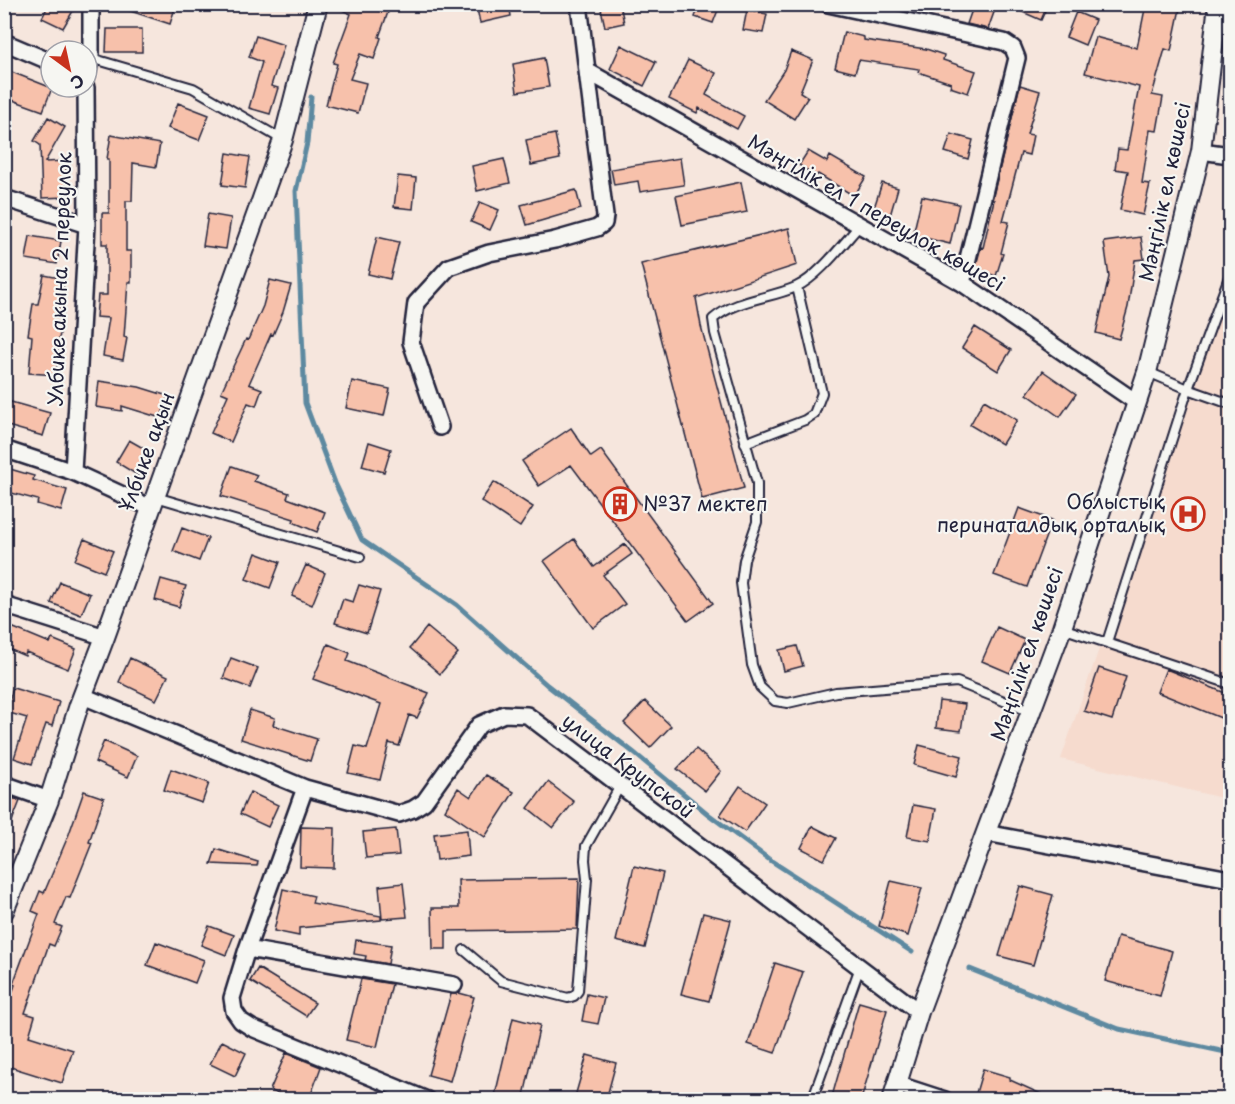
<svg xmlns="http://www.w3.org/2000/svg" width="1235" height="1104" viewBox="0 0 1235 1104" font-family="'Playpen Sans',sans-serif">
  <style>
    .built { fill: #f6dbce }
    .lines { fill: none; stroke-linecap: round; stroke-linejoin: round }
    .stream { stroke: #5d89a0; stroke-width: 5 }
    .building { fill: #f7c1ab; stroke: #22223b; stroke-width: 1.5 }
    .service-casing { stroke: #22223b; stroke-width: 12 }
    .minor-casing { stroke: #22223b; stroke-width: 20 }
    .tertiary-casing { stroke: #22223b; stroke-width: 22 }
    .service { stroke: #f6f6f2; stroke-width: 8 }
    .minor { stroke: #f6f6f2; stroke-width: 15 }
    .tertiary { stroke: #f6f6f2; stroke-width: 18 }
    .labels { text-anchor: middle; stroke-width: 4.5; stroke-linejoin: round; paint-order: stroke }
    .street-label { font-size: 20px; fill: #22223b; stroke: #f6f6f2 }
    .poi-label { font-size: 20px; fill: #22223b; stroke: #f6f6f2; text-anchor: end }
  </style>
  <rect width="100%" height="100%" fill="#f6e6dd"/>
  <filter id="ink" filterUnits="userSpaceOnUse"><feTurbulence type="fractalNoise" baseFrequency=".0167" numOctaves="2"/><feDisplacementMap in="SourceGraphic" scale="12" xChannelSelector="R" yChannelSelector="G"/><feConvolveMatrix kernelMatrix="1 2 1 2 8 2 1 2 1" color-interpolation-filters="sRGB"/></filter>
  <g filter="url(#ink)">
    <path class="built" d="M1230,269V800L1061,759Z"/>
    <g class="lines">
      <path class="stream" d="M311,97L307,143L296,191L305,403L335,483L362,540L457,605L547,685L633,752L708,814L770,860L912,952
        M970,969L1119,1029L1230,1053"/>
    </g>
    <path class="building" d="M49,4H61L73,11L63,28L42,18Z
      M118,4H165L175,8L170,24L118,7Z
      M329,4H391L379,37L381,38L374,59L360,54L350,79L366,83L358,113L326,105L337,64L333,63L351,14Z
      M476,4H509L511,16L480,23Z
      M600,4H620L624,23L605,27Z
      M700,4L718,10L713,23L695,17Z
      M974,4H997L988,29L967,24Z
      M1004,4H1048L1041,20Z
      M1146,4H1181L1171,51L1165,49L1152,95L1163,97L1157,131L1150,130L1142,183L1150,184L1143,215L1120,210L1128,171L1115,169L1118,149L1127,150L1139,87L1085,73L1095,37L1137,48Z
      M747,10L767,14L763,33L743,30Z
      M1076,12L1095,20L1085,45L1066,37Z
      M107,29H142V52H106Z
      M844,32L864,37V40L926,49L944,55L943,60L976,71L968,93L950,87L951,83L918,72L919,69L859,60L855,73L835,68Z
      M256,36L284,45L271,86L278,88L270,114L249,108L262,62L249,57Z
      M621,45L656,62L644,86L610,69Z
      M791,51L813,60L800,92L808,97L794,119L764,100L784,70Z
      M544,58L549,87L517,92L513,64Z
      M688,60L716,73L706,95L744,116L737,129L699,108L697,113L669,99Z
      M4,69L52,88L43,111L4,97Z
      M1020,85L1040,91L1027,134L1033,135L1029,155L1021,153L1003,221L1009,222L1001,253L1003,254L996,276L975,269L981,247L983,248L994,200H992Z
      M178,103L209,115L199,140L168,128Z
      M48,117L65,127L45,162L66,161L67,197L42,198L40,145L34,141Z
      M555,134L560,159L531,165L526,140Z
      M951,134L973,140L968,159L945,152Z
      M111,135L160,144L156,167L133,163L132,201H126V251H131V282H128L124,337L127,338L123,360L103,356L109,318L96,317L98,295H107V244H102V213H109V159H107Z
      M808,151L827,162L830,156L866,177L854,196L818,174L816,176L799,165Z
      M227,153L250,157L245,188L222,185Z
      M680,158L684,185L640,192L638,181L614,185L611,169Z
      M504,159L510,183L477,191L472,166Z
      M398,176L416,178L413,209L394,207Z
      M741,182L747,212L682,225L676,196Z
      M882,183L898,188L889,219L872,214Z
      M576,190L581,209L527,225L521,205Z
      M922,196L959,204L950,244L913,235Z
      M480,202L499,210L490,230L471,222Z
      M208,214L231,218L226,249L203,246Z
      M789,228L797,265L696,298L701,326L744,488L702,499L641,264Z
      M30,236L61,241L57,264L26,259Z
      M377,237L399,242L390,279L368,274Z
      M1141,237L1144,259L1135,260L1128,307L1119,339L1096,333L1109,277L1104,242Z
      M44,275L65,279L59,308L64,309L58,345L56,375L29,373L32,336L28,335L33,304H38Z
      M270,280L291,285L283,312L273,335L271,334L249,384L262,389L256,406L248,403L231,442L211,433L228,395L221,392L246,339L248,340L263,306Z
      M975,327L1011,350L998,371L962,348Z
      M1043,371L1076,394L1060,417L1027,394Z
      M99,381L139,387L168,396L161,418L122,406V411L96,407Z
      M352,381L390,389L384,416L346,408Z
      M4,400L50,413L43,436L4,425Z
      M984,400L1017,420L1002,444L970,425Z
      M571,428L591,457L601,450L713,603L688,621L571,465L539,486L522,461Z
      M129,440L152,453L139,476L116,462Z
      M369,442L391,449L384,472L362,466Z
      M232,466L257,475L254,481L289,493L287,498L325,512L317,532L293,522L294,519L221,496Z
      M10,469L34,476L33,480L67,490L61,511L37,504L38,500L4,491Z
      M494,482L533,507L520,527L481,501Z
      M1019,508L1052,520L1027,587L994,575Z
      M182,528L208,538L199,561L173,551Z
      M84,539L113,551L104,572L75,560Z
      M574,539L594,567L625,544L632,554L603,575L625,604L593,628L544,561Z
      M256,553L280,562L270,588L246,579Z
      M306,565L325,573L312,605L292,596Z
      M161,579L186,586L179,607L155,600Z
      M60,582L90,594L81,615L51,603Z
      M359,585L380,591L367,633L335,623L343,599L353,602Z
      M9,626L50,643L52,639L76,649L68,669L26,652L25,656L4,647V636Z
      M427,627L458,653L440,674L410,648Z
      M997,627L1025,640L1010,673L982,661Z
      M328,644L350,653L347,661L429,693L417,718L409,715L399,746L389,743L380,780L348,773L355,746L367,749L381,704L313,679Z
      M797,646L803,666L784,671L779,650Z
      M130,658L168,676L156,700L119,682Z
      M231,658L258,668L250,688L223,678Z
      M1099,668L1126,677L1112,720L1084,711Z
      M1166,669L1230,695L1221,718L1157,692Z
      M13,688L59,702L52,726L46,724L32,764L14,758L27,718L6,712Z
      M645,701L671,726L650,748L624,723Z
      M939,701L965,704L961,731L936,728Z
      M250,710L275,718L273,725L317,739L310,761L241,739Z
      M104,741L137,756L128,777L95,762Z
      M919,745L962,756L956,777L914,765Z
      M696,749L721,771L705,791L677,769Z
      M171,769L209,783L202,803L164,790Z
      M486,775L514,792L485,837L445,810L458,788L471,797Z
      M548,782L574,802L553,828L528,808Z
      M740,786L765,803L745,832L720,815Z
      M84,791L104,798L89,842L92,843L70,898L66,897L55,924L62,927L54,946L49,944L25,1013L35,1016L29,1036L73,1050L62,1083L4,1065V1017L15,985L13,984L39,914L32,911L40,891L44,893L69,834Z
      M250,792L278,805L268,827L240,814Z
      M4,795L20,801L5,839H4Z
      M913,805L936,809L930,841L907,837Z
      M812,826L836,838L824,860L801,848Z
      M301,827L335,828L334,868L300,867Z
      M396,829L399,855L366,858L363,832Z
      M467,830L469,856L437,860L434,834Z
      M216,849L258,862L257,866L211,864Z
      M634,866L663,873L645,948L616,941Z
      M579,878L577,929L446,931V949H433L432,908H459L458,880Z
      M891,881L922,888L908,936L879,926Z
      M403,883L407,917L382,919L379,886Z
      M1020,886L1053,895L1033,965L999,956Z
      M283,889L314,896L312,903L381,916V920L299,928V936L274,931Z
      M703,913L731,920L709,1001L681,994Z
      M209,926L234,935L226,955L201,945Z
      M1118,936L1172,951L1160,996L1105,981Z
      M356,940L391,945L388,964L365,960L366,956L354,954Z
      M156,942L204,960L195,983L147,965Z
      M775,963L803,972L775,1053L748,1044Z
      M258,968L315,1003L306,1016L250,981Z
      M361,979L392,984L377,1047L346,1040Z
      M459,993L474,997L450,1081L428,1075L451,994Z
      M587,994L604,998L598,1024L582,1021Z
      M859,1002L887,1010L861,1100H831Z
      M513,1018L540,1025L523,1100H494Z
      M222,1041L246,1053L235,1076L210,1064Z
      M286,1053L321,1067L309,1100H290L270,1090Z
      M587,1055L616,1063L606,1100H574Z
      M983,1069L1010,1077V1080L1054,1100H1001L976,1093Z"/>
    <g class="lines">
      <g class="service-casing">
        <path id="service" d="M91,58L193,88L283,140
          M860,225C843,244 818,277 796,287C768,299 737,299 713,319L715,333L757,483V522L744,560L741,583L752,665L760,687L775,701L788,703L836,692L957,682L1031,712
          M1148,372L1188,389L1230,404
          M745,443L805,420L814,414L822,393L797,287
          M156,497L360,557
          M1062,628L1230,684
          M1107,642L1188,389L1230,274
          M464,950L501,981L568,998L574,996L578,991L587,879L585,860L586,846L620,786
          M812,1100L860,967"/>
      </g>
      <g class="minor-casing">
        <path id="minor" d="M579,4L587,71L962,283L1136,402
          M828,4L1004,42L1013,48L1017,58L962,283
          M4,42L51,62
          M87,74L91,58V4
          M1201,151L1230,155
          M4,198L87,225
          M440,427L411,342L416,303L449,267L489,253L555,240L597,228L604,223L605,216L587,71
          M4,449L73,472L151,508
          M73,472L87,225L86,87
          M4,605L105,637
          M83,696L305,788L399,814L413,809L424,802L479,725L504,714L527,715L919,1012
          M4,784L49,800
          M305,788L247,949L232,998L234,1011L241,1021L252,1028L427,1100
          M986,833L1230,879
          M247,949L454,985
          M896,1084L945,1100"/>
      </g>
      <g class="tertiary-casing">
        <path id="tertiary" d="M4,911L49,800L79,705L105,637L283,140L318,4
          M892,1100L919,1012L1062,628L1147,372L1201,151L1218,4"/>
      </g>
      <use href="#service" class="service"/>
      <use href="#minor" class="minor"/>
      <use href="#tertiary" class="tertiary"/>
    </g>
  </g>
  <defs>
    <g id="building-ring" transform="scale(1.725)"><circle r="9.5" fill="#f6f6f2" stroke="#c8321e" stroke-width="1.5"/><path d="M-4-6H4V6H1V3H-1V6H-4ZM-2.5-4.3h1.7v1.8h-1.7ZM.8-4.3h1.7v1.8H.8ZM-2.5-1h1.7V.8h-1.7ZM.8-1h1.7V.8H.8Z" fill="#c8321e"/></g>
    <g id="hospital-ring" transform="scale(1.725)"><circle r="9.5" fill="#f6f6f2" stroke="#c8321e" stroke-width="1.5"/><path d="M-5-5h3v3.5h4V-5h3V5h-3V1.5h-4V5h-3Z" fill="#c8321e"/></g>
  </defs>
  <g fill-rule="evenodd">
    <use href="#building-ring" x="620" y="504"/>
    <use href="#hospital-ring" x="1188" y="514"/>
  </g>
  <g class="labels">
    <g class="street-label">
      <text transform="translate(1165 192) rotate(-78)" y="7">Мәңгілік ел көшесі</text>
      <text transform="translate(876 213) rotate(30)" y="7">Мәңгілік ел 1 переулок көшесі</text>
      <text transform="translate(60 279) rotate(-88)" y="7">Улбике акына 2 переулок</text>
      <text transform="translate(147 452) rotate(-70)" y="7">Ұлбике ақын</text>
      <text transform="translate(1027 654) rotate(-71)" y="7">Мәңгілік ел көшесі</text>
      <text transform="translate(628 766) rotate(37)" y="7">улица Крупской</text>
    </g>
    <g class="poi-label">
      <text x="1165" y="509">Облыстық<tspan x="1165" dy="23">перинаталдық орталық</tspan></text>
      <text x="643" y="511" text-anchor="start">№37 мектеп</text>
    </g>
  </g>
  <rect width="1235" height="1104" fill="none" stroke="#f6f6f2" stroke-width="24"/>
  <rect x="12" y="12" width="1211" height="1080" fill="none" stroke="#22223b" stroke-width="2" filter="url(#ink)"/>
  <g transform="translate(69 69) rotate(147)"><circle r="28" fill="#f6f6f2" stroke="#a1a1a9" stroke-width="1.5"/>
  <path d="M0-4.5L10 22L0 15L-10 22Z" fill="#c8321e"/>
  <text y="-9" font-size="16" font-weight="bold" text-anchor="middle" fill="#22223b">С</text>
  </g>
</svg>
